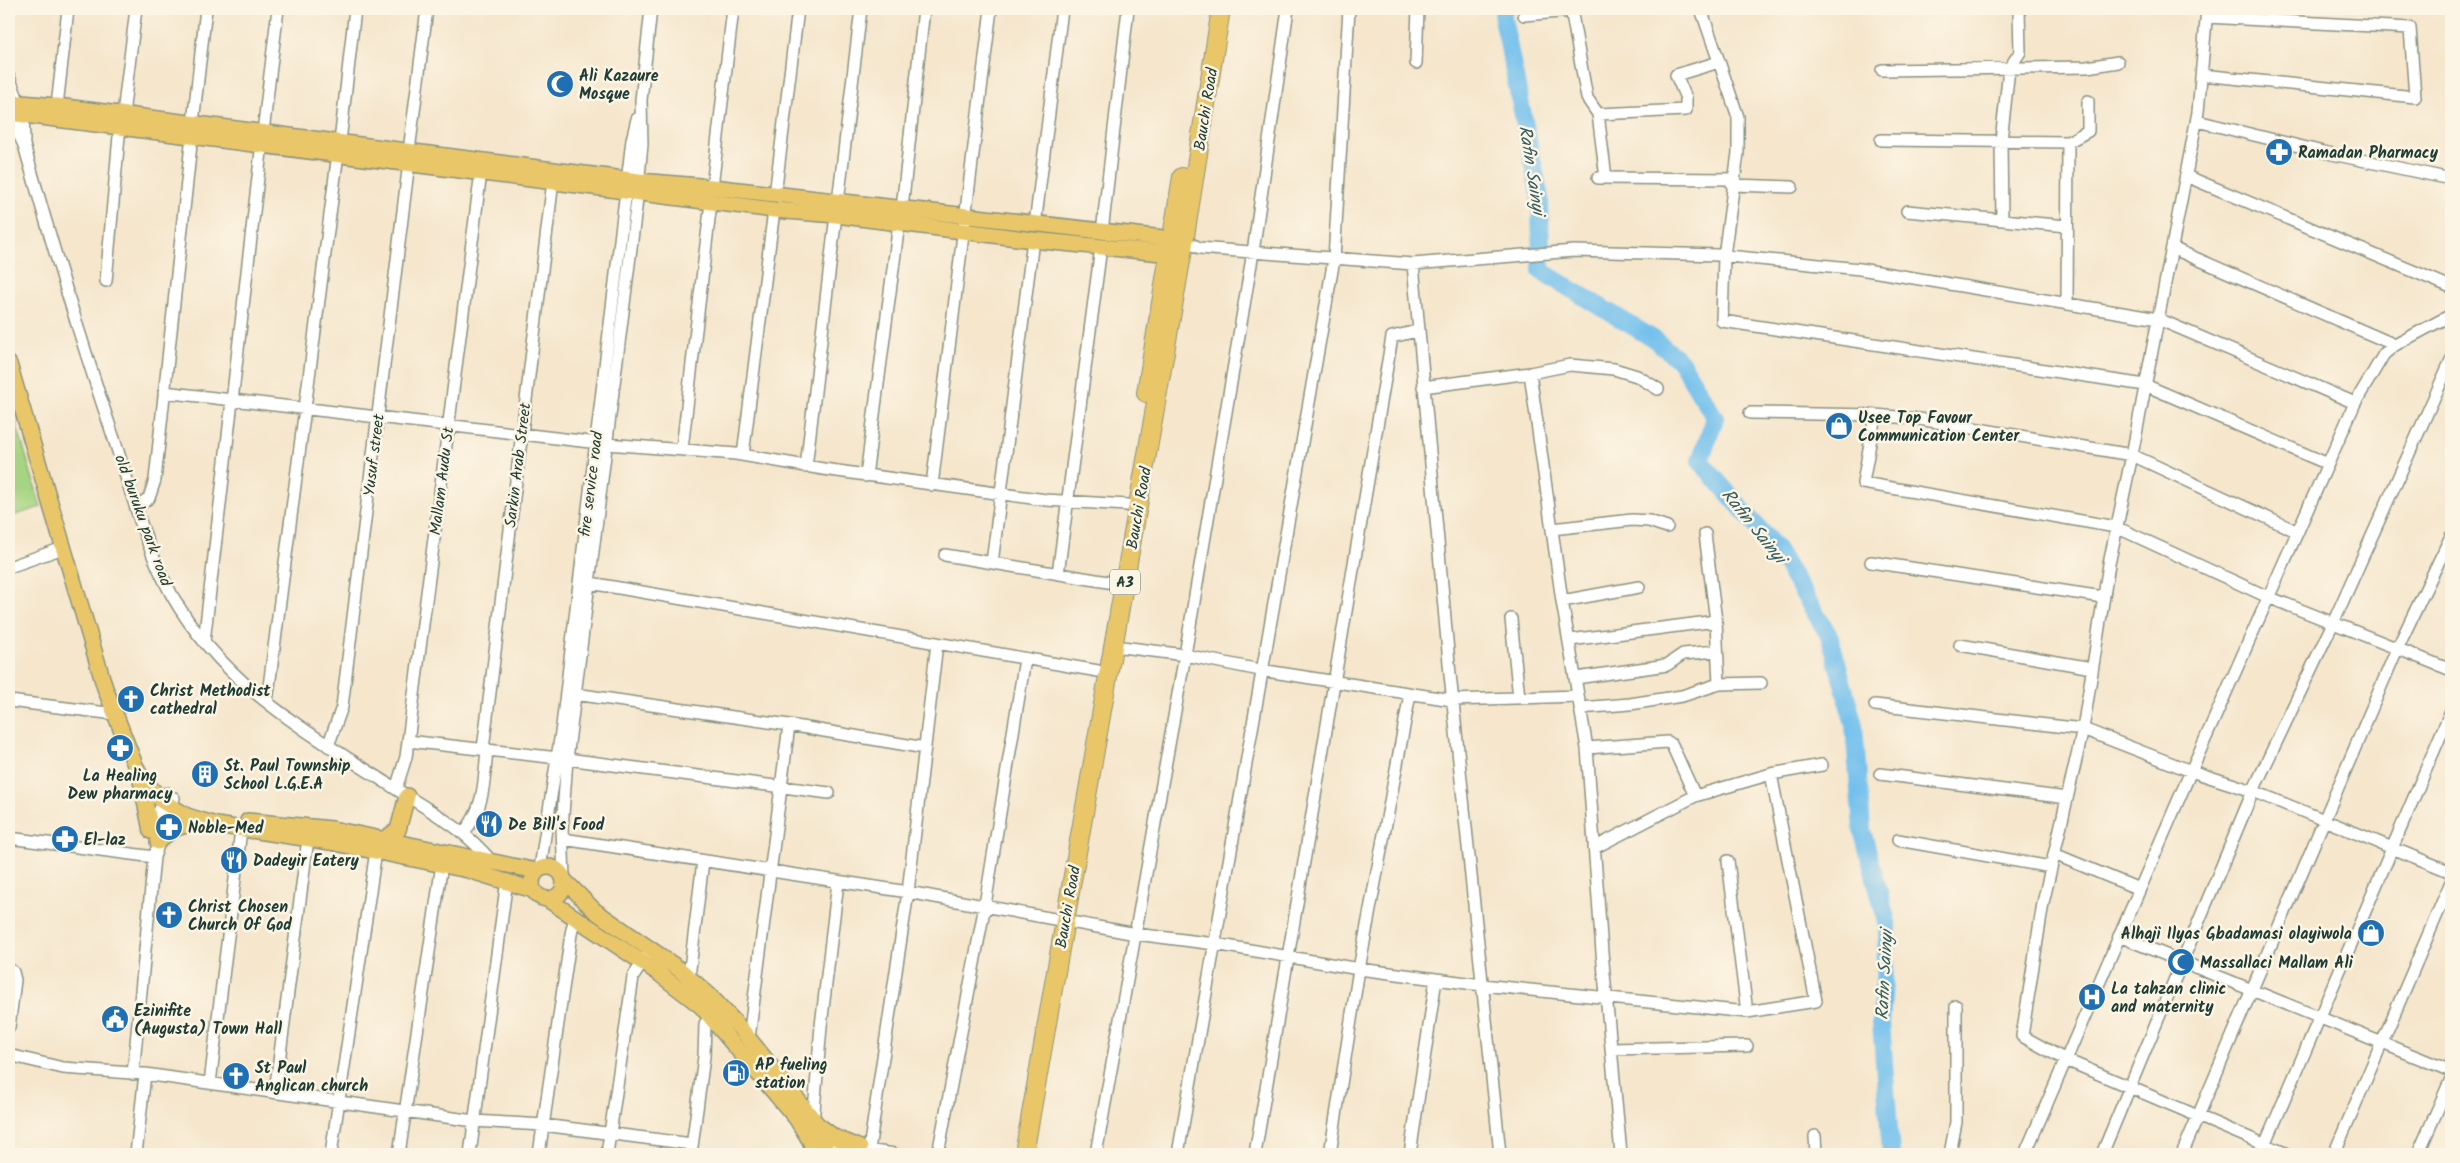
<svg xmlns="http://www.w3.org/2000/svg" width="2460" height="1163" viewBox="0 0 2460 1163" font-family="Kalam,sans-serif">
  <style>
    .green { fill: #a5d482; stroke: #62885b }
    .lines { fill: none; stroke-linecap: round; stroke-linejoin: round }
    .river { stroke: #72c0ed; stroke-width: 18 }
    .minor-casing { stroke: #8a9280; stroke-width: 14 }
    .major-casing { stroke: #8a9280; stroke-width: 18 }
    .highway-casing { stroke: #8a9280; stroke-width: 20 }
    .minor { stroke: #fff; stroke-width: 11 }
    .major { stroke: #e9c769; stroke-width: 15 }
    .highway { stroke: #e9c769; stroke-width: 18 }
    .labels { text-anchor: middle; stroke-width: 5; stroke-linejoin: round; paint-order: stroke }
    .shield { fill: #fcf5e5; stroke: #617469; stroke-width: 1 }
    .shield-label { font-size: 15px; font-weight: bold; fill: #1f3d34 }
    .poi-label { font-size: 16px; font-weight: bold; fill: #1f3d34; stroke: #fcf5e5; text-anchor: start }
    .street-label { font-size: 16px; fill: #1f3d34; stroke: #fcf5e5 }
    .water-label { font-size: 18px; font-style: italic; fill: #345e62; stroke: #fcf5e5 }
  </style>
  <rect width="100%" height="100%" fill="#fcf5e5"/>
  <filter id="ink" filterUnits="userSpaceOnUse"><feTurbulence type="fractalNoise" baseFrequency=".02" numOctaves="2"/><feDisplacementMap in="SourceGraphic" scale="10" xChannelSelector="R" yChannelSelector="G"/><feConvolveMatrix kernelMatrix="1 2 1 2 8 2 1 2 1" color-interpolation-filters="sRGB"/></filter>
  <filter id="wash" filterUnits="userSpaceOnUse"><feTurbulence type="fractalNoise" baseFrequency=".0096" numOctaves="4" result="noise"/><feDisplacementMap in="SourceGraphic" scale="20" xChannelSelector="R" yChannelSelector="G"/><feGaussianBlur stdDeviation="1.12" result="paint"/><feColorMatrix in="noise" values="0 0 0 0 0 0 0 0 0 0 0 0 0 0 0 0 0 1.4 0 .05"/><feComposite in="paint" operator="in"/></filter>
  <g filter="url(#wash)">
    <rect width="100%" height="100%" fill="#f5e6cc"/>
    <path class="green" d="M9,398L41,507L9,517Z"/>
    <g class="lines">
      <path class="river" d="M1504,9L1503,18L1540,198L1541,271L1657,341L1681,362L1715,418L1700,461L1775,547L1830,637L1854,725L1862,830L1888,926L1881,1023L1891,1154"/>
    </g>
  </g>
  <g filter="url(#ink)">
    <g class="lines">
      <g class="minor-casing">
        <path id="minor" d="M1571,9L1587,98L1598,114L1606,178
          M1701,9L1738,117V153L1724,256L1722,321L2145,385L2328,464
          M2207,9L2198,112L2132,455L2109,564L2083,729L2191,771L2253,791L2451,872
          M1524,15L1571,11
          M1416,63L1418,9
          M1882,70L2087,67L2118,62
          M2202,75L2415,97L2410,28L2207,17
          M9,77L23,113L24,141
          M57,106L68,9
          M9,114L24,145C52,245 82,344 115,442C130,488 143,538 165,582C184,621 213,655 245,684C294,727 350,759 404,794C440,817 464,829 492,862
          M123,114L136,9
          M1598,114L1686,110V98L1676,75L1719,62
          M2197,121L2323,152L2451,179
          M193,123L206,9
          M263,132L278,9
          M1881,140L2068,142L2067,304
          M340,142L355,9
          M2068,142L2088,131V101
          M409,151L427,9
          M2186,176L2451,287
          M1598,178L1733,179
          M1732,185L1792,187
          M712,187L733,9
          M775,195L798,9
          M838,202L861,9
          M902,208L924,9
          M1907,211L2067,226
          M2002,220L2001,141L2009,69L2020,52L2019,9
          M1035,225L1062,9
          M1102,232L1128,9
          M1184,241L1200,248L1211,249L1413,264L1574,251L1718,255L1860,269L2158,319L2355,403
          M2172,248L2395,345
          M1413,264L1450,674L1500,1154
          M106,281L120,125
          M1530,373L1562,601L1587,748L1602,952L1621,1154
          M1423,387L1530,373L1570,365L1614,369L1637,376L1658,389
          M164,392L607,444L736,454L823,469L1046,500L1127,505
          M1750,413L1875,415L1919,419L2132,455L2298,532
          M1875,415L1863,483L2116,527L2268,597L2451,670
          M682,449L711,202
          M743,455L774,210
          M806,467L836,215
          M866,476L899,223
          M932,485L991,9
          M137,507L149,498L155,480L192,135
          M1552,529L1632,520L1649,521L1667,527
          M1705,534L1716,621L1719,684
          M945,555L1114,583
          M1871,562L2103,597
          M992,563L1033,240
          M9,567L63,548
          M1058,574L1101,247
          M590,583L1098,671
          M1562,601L1639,587
          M1511,619L1519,698
          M1570,640L1716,621
          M204,642L262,143
          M1960,645L2092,668
          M1114,646L1185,655L1260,670L1452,700L1578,696
          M1576,678L1667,665L1683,654L1717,651
          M575,694L789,725L925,748
          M9,701L115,714
          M267,702L338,153
          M1875,705L2083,729L2043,903L2022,1036L2066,1060L2287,1154
          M1580,708L1630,704L1682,696L1719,684L1761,683
          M408,741L558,758
          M328,746L342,707L409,162
          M1587,748L1668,742L1672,745L1695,796
          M483,749L553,181
          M567,759L829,793
          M1880,774L2067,798
          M396,789L406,757L481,172
          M151,830L167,793
          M464,832C485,808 484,780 487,749
          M9,838L154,857
          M563,839L908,892L1136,934L1215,944L1359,969L1482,985L1747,1012L1816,1001L1771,774
          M1898,840L2051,867
          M1594,848L1695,796L1771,774L1822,765
          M2054,854L2139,889
          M1728,861L1747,1012
          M540,868L562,726L632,140L637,119
          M564,878L562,828L567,759L636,208L642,144L641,100L651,9
          M2119,936L2451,1071
          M9,969L13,972L15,980L9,1027
          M689,977L703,861
          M749,1038L789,725
          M1611,1049L1747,1046
          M9,1055L63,1068L145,1074L474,1121L543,1125L692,1144
          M133,1074L154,857L174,798
          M210,1083L241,830
          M275,1092L309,831
          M813,1123L821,1026L838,882
          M1815,1136L1816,1154
          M817,1143L894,1154
          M869,1150L908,892L937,643
          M136,1154L145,1074
          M331,1154L376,851
          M399,1154L442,864
          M470,1154L507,880
          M539,1154L571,934L575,916
          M607,1154L633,977L646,957
          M691,1154L704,1057L705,1024L712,1011
          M938,1154L985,905L1025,659
          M1096,1154L1185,655L1253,252L1288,9
          M1178,1154L1334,259L1349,9
          M1255,1154L1392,337L1417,331
          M1330,1154L1359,969L1410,694
          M1410,1154L1436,979
          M1950,1154L1956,1122V1006
          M2025,1154L2191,771L2355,403L2384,354L2395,345L2451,315
          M2102,1154L2253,791L2333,623L2451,360
          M2182,1154L2397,649L2451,536
          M2261,1154L2451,711
          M2334,1154L2451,882
          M2418,1154L2451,1079"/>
      </g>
      <g class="major-casing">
        <path id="major" d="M9,102L57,106L639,181L712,187L1181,240
          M9,113L774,210L836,215L1033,240L1181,255
          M9,364L105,688L135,765L142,778L162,801L187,816L216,825L330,842L468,870L533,890
          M141,781L151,831
          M248,821L332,829L537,871
          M384,839L398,830L407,796
          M158,842C170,829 184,822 203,824
          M532 883a16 16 0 1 1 32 0a16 16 0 1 1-32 0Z
          M564,880L595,911L679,969L709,995L741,1029L817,1124L823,1138L826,1154
          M547,899L657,972L701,1006L796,1118L811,1142L813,1154
          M818,1125L834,1137L860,1148"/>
      </g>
      <g class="highway-casing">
        <path id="highway" d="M1146,393L1182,177
          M1024,1154L1182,255L1221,9"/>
      </g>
      <use href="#minor" class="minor"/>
      <use href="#major" class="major"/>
      <use href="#highway" class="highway"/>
    </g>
  </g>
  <defs>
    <g id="mosque-disc" transform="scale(1.4375)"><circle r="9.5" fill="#1f6fb2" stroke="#fcf5e5"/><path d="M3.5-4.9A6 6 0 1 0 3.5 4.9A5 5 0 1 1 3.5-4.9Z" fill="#fff"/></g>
    <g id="pharmacy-disc" transform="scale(1.4375)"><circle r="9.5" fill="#1f6fb2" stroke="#fcf5e5"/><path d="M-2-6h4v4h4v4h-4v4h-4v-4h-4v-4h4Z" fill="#fff"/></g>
    <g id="shop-disc" transform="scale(1.4375)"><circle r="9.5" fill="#1f6fb2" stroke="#fcf5e5"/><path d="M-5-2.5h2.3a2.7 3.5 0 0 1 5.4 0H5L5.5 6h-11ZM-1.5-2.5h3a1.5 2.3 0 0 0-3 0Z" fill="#fff"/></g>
    <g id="church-disc" transform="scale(1.4375)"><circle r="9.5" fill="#1f6fb2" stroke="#fcf5e5"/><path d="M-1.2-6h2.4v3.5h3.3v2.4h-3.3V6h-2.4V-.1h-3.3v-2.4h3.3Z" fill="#fff"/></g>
    <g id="building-disc" transform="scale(1.4375)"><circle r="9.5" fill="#1f6fb2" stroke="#fcf5e5"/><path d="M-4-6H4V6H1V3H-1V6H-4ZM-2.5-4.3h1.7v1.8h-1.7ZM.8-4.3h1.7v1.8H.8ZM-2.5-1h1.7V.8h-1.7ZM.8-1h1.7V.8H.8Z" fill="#fff"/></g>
    <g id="restaurant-disc" transform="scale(1.4375)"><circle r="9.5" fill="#1f6fb2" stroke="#fcf5e5"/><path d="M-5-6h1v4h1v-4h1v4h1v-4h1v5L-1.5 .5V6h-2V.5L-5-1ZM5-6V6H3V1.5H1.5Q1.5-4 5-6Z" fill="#fff"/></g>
    <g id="hospital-disc" transform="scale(1.4375)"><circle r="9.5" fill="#1f6fb2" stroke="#fcf5e5"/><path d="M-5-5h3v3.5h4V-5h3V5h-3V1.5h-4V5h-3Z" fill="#fff"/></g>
    <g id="civic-disc" transform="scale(1.4375)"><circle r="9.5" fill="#1f6fb2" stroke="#fcf5e5"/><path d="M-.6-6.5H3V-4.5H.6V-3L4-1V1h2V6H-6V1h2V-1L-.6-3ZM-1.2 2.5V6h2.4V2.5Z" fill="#fff"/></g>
    <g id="fuel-disc" transform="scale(1.4375)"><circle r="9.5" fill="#1f6fb2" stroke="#fcf5e5"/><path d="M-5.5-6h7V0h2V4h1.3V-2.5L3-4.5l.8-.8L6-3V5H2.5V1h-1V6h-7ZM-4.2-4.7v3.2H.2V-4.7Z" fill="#fff"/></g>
  </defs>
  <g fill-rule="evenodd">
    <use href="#mosque-disc" x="560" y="84"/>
    <use href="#pharmacy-disc" x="2279" y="152"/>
    <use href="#shop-disc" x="1839" y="426"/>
    <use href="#church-disc" x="131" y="699"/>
    <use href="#pharmacy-disc" x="120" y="748"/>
    <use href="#building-disc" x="205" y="774"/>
    <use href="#restaurant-disc" x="489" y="824"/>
    <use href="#pharmacy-disc" x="169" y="827"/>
    <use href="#pharmacy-disc" x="65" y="839"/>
    <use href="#restaurant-disc" x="234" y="860"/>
    <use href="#church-disc" x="169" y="915"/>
    <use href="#shop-disc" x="2371" y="933"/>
    <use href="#mosque-disc" x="2181" y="962"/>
    <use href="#hospital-disc" x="2092" y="997"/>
    <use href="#civic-disc" x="115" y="1019"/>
    <use href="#fuel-disc" x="736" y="1073"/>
    <use href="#church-disc" x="236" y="1076"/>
  </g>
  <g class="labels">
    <rect class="shield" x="1110" y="569.5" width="30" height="25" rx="4"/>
    <g class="shield-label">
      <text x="1125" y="587">A3</text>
    </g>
    <g class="poi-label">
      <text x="579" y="81">Ali Kazaure<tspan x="579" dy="18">Mosque</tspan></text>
      <text x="2298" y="158">Ramadan Pharmacy</text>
      <text x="1858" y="423">Usee Top Favour<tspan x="1858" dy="18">Communication Center</tspan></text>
      <text x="150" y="696">Christ Methodist<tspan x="150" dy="18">cathedral</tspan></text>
      <text x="224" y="771">St. Paul Township<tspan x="224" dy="18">School L.G.E.A</tspan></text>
      <text x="120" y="781" text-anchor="middle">La Healing<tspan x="120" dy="18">Dew pharmacy</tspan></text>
      <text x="508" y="830">De Bill's Food</text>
      <text x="188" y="833">Noble-Med</text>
      <text x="84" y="845">El-laz</text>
      <text x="253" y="866">Dadeyir Eatery</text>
      <text x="188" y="912">Christ Chosen<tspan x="188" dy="18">Church Of God</tspan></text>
      <text x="2352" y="939" text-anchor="end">Alhaji Ilyas Gbadamasi olayiwola</text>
      <text x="2200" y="968">Massallaci Mallam Ali</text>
      <text x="2111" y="994">La tahzan clinic<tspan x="2111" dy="18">and maternity</tspan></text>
      <text x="134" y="1016">Ezinifite<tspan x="134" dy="18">(Augusta) Town Hall</tspan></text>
      <text x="755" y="1070">AP fueling<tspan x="755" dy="18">station</tspan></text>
      <text x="255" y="1073">St Paul<tspan x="255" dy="18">Anglican church</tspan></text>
    </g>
    <g class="street-label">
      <text transform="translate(1205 109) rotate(-81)" y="6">Bauchi Road</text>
      <text transform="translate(373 455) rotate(-83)" y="6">Yusuf street</text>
      <text transform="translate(517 465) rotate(-83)" y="6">Sarkin Arab Street</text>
      <text transform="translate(441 481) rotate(-83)" y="6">Mallam Audu St</text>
      <text transform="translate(590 484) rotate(-83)" y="6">fire service road</text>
      <text transform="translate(1138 508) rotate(-80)" y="6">Bauchi Road</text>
      <text transform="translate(144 520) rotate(70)" y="6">old buruku park road</text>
      <text transform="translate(1067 907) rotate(-80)" y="6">Bauchi Road</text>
    </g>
    <g class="water-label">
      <text transform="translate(1532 170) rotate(81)" y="6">Rafin Sainyi</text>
      <text transform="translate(1754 526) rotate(51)" y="6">Rafin Sainyi</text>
      <text transform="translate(1884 975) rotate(-87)" y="6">Rafin Sainyi</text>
    </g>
  </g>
  <rect width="2460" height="1163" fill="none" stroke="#fcf5e5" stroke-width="30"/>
</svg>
